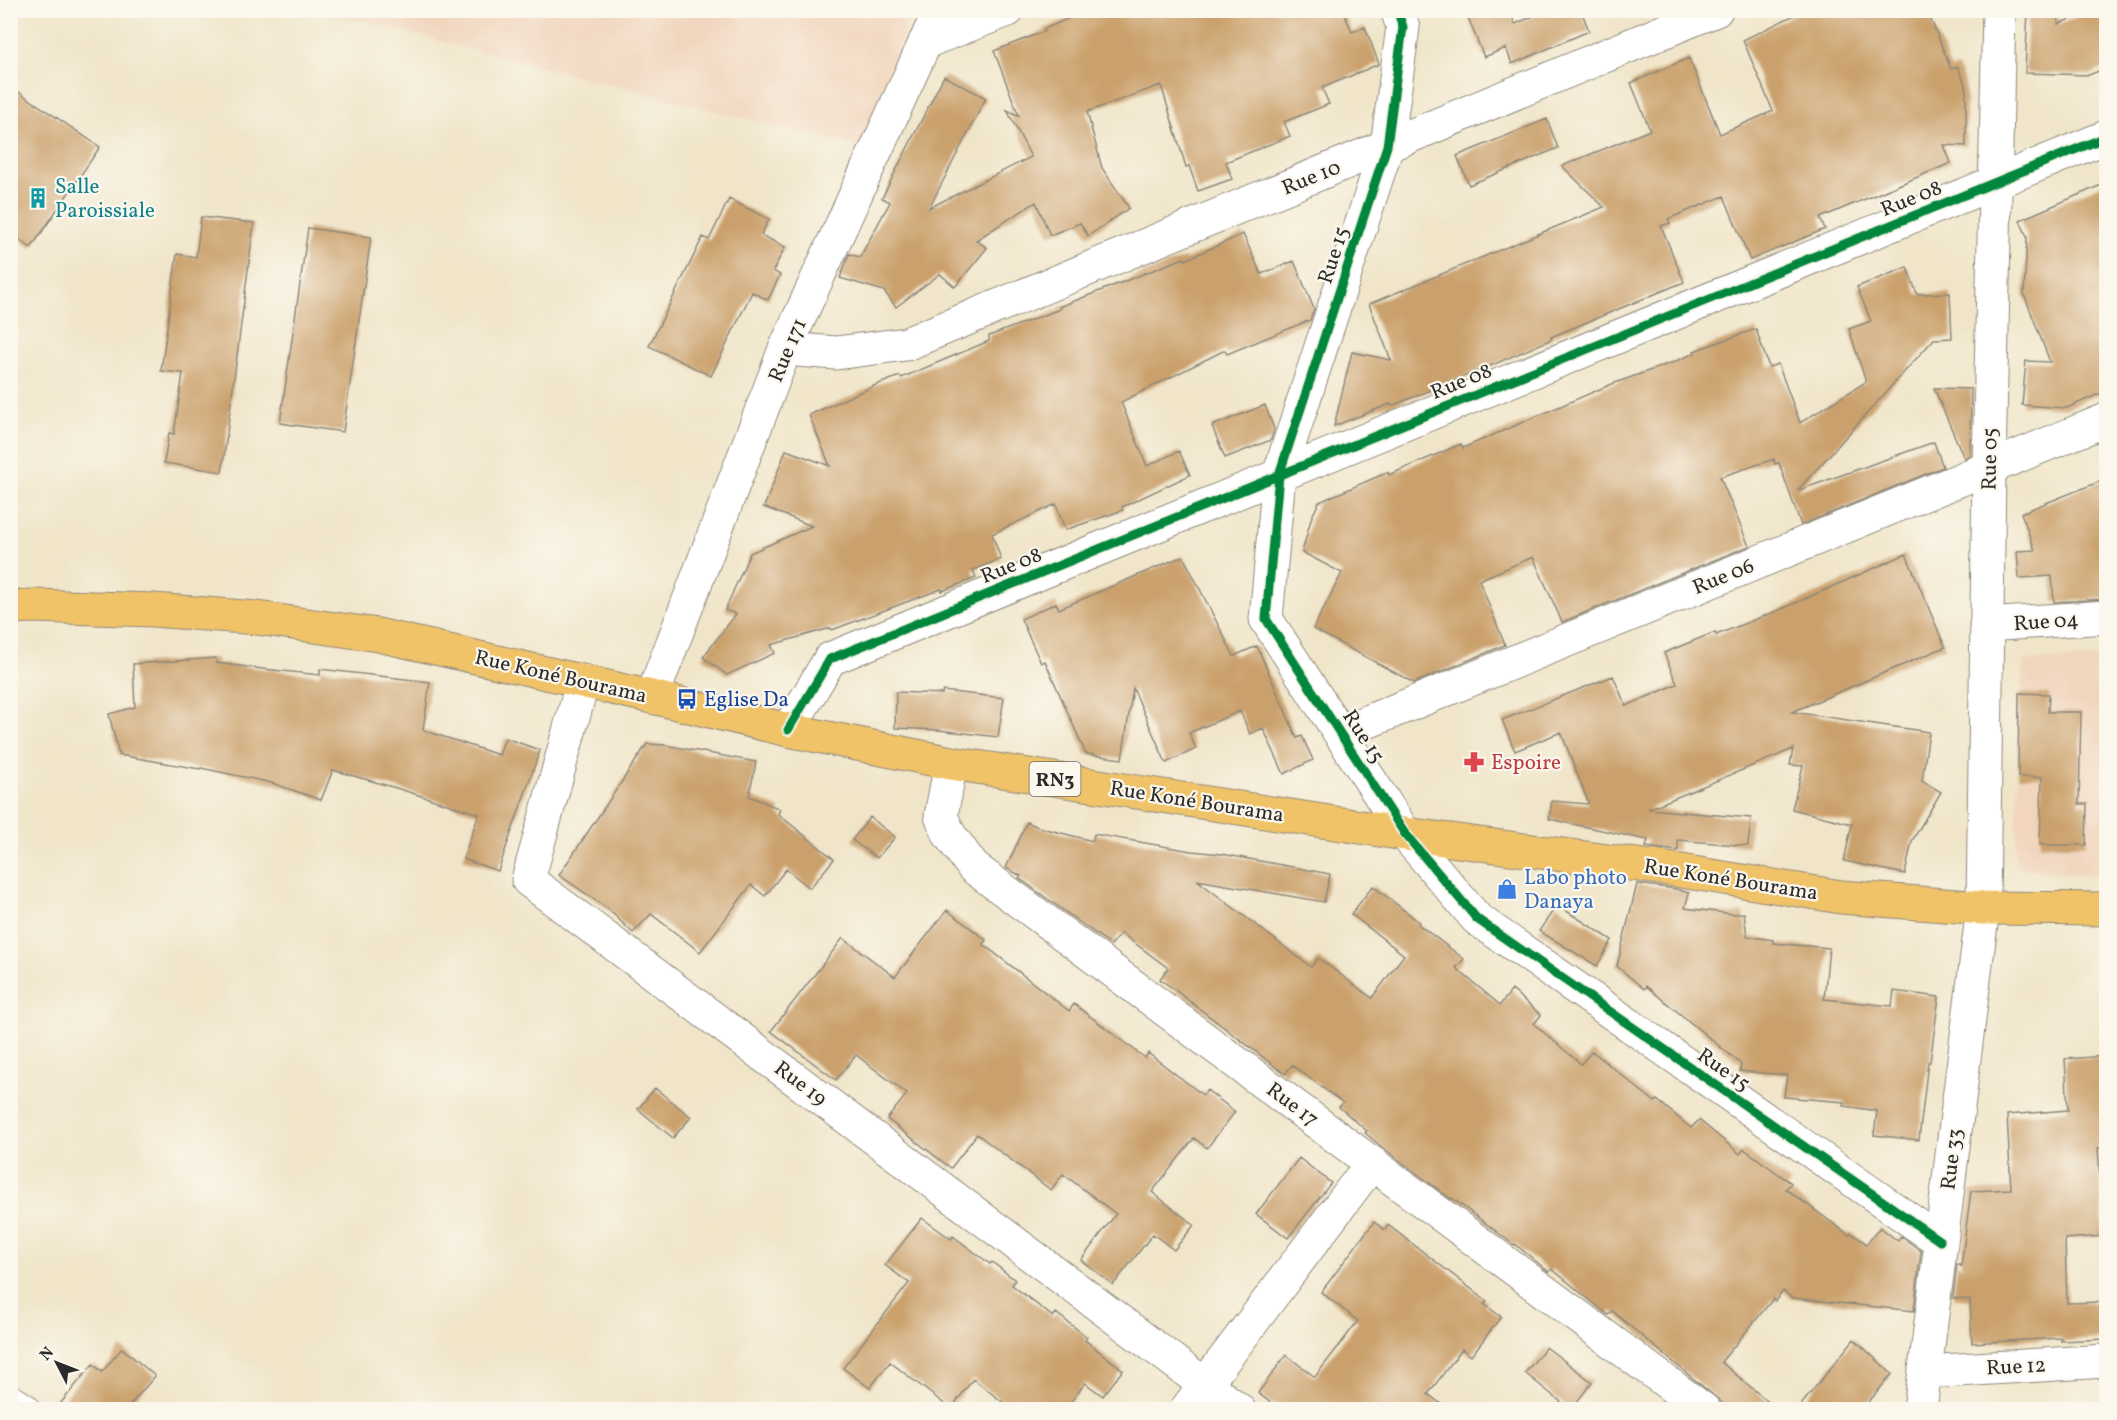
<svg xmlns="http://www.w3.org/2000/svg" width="2117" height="1420" viewBox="0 0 2117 1420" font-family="Vollkorn,serif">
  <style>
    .built { fill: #f1d5bd }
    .building { fill: #caa06c }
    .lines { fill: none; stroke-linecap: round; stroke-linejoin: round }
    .street-casing { stroke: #8e887a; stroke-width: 35 }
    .highway-casing { stroke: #8e887a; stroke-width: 35 }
    .street { stroke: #fff; stroke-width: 33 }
    .highway { stroke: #f1c369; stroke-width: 33 }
    .cycleway-casing { stroke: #fbf7ec; stroke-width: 13 }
    .cycleway { stroke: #00873e; stroke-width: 9 }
    .labels { text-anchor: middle; stroke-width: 4.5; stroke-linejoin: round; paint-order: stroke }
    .shield { fill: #fbf7ec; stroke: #696865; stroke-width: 1.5 }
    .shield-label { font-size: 20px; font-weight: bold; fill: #2b2b2b }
    .street-label { font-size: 21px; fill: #2b2b2b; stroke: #fbf7ec }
    .culture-label { font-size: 21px; fill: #0d838f; stroke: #fbf7ec; text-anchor: start }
    .transit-label { font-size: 21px; fill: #164399; stroke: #fbf7ec; text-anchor: start }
    .health-label { font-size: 21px; fill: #be3a42; stroke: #fbf7ec; text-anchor: start }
    .shop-label { font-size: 21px; fill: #366cbe; stroke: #fbf7ec; text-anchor: start }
  </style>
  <rect width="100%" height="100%" fill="#fbf7ec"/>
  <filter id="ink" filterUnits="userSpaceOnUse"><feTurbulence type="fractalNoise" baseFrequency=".0167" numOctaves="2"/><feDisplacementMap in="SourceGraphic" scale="12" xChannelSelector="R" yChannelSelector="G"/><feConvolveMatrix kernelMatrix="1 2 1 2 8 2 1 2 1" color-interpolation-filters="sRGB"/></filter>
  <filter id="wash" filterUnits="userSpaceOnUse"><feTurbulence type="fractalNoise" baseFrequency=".008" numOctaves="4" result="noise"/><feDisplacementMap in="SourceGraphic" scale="24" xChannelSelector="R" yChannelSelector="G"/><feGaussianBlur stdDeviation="1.35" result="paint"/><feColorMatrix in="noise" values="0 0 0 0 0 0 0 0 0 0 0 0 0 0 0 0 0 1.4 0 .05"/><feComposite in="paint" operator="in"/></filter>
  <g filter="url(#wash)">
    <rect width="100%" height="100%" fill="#f0e5c9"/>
    <path class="built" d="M323,11H911L861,148Z
      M2106,657V878L2015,867L2023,661Z"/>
    <g id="blocks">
      <path class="building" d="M1088,10H1343L1352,32L1365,27L1379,64L1322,88L1329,104L1284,122L1290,136L1226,162L1232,179L1198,191L1189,166L1186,167L1161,85L1087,112L1102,168L1129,208L1088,236L1080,223L1050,235L1036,202L976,240L987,248L955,287L940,274L896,307L884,291L840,278L849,254L860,257L890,202L882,198L944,76L986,98L929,208L1031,157L1007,110L1019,116L994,51L1045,31L1044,29Z
        M1465,10H1509L1515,24L1548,10H1581L1589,31L1512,64L1506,48L1484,57Z
        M1805,10H1927L1951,69L1958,67L1966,87V146L1944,145L1951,163L1820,218L1825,229L1750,260L1724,196L1668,219L1670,223L1661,226L1684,282L1551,337L1552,339L1490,366L1391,406L1390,404L1334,426L1352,352L1391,360L1369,304L1604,207L1562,166L1650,130L1631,83L1689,58L1720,134L1773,111L1743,40Z
        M2028,10H2059L2058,24L2093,10H2106V68L2089,75L2025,73Z
        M10,86L100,147L31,248L10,233Z
        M1547,119L1558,148L1469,185L1457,156Z
        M2106,183V391L2067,408L2022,405L2026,361L2050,362L2024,294L2027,237L2020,220Z
        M729,199L769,219L761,235L785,247L773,271L780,275L768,300L752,292L711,376L649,346L703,237L709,240Z
        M201,217L254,223L222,472L164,463L169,433L174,434L183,373L161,371L177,254L196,257Z
        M308,228L371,237L343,432L280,423Z
        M1243,234L1261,274L1294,261L1314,309L1310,320L1227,354L1225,350L1121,402L1147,466L1179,451L1190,475L1122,507L1123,510L1065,530L1056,504L992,534L1001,559L973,570L976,578L942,591L941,589L832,630L831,628L771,645L775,653L727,675L703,657L736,614L725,610L750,553L812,526L764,507L786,450L830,466L809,415L876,385L900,376L901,378L989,341V336L1060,309L1059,307L1184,258L1185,260Z
        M1907,267L1917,294L1950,293L1952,338L1934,339L1797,491L1934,442L1943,467L1801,525L1779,463L1775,464L1774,459L1720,477L1749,546L1562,622L1533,557L1479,580L1505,645L1414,683L1313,629L1342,573L1302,552L1311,519L1319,502L1388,472L1389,475L1461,444L1463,448L1612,384L1674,362L1695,353L1694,351L1756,329L1769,367L1778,364L1800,423L1866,382L1849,329L1871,321L1857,287Z
        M1934,388L1971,389L1970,455L1964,458Z
        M1265,405L1274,429L1271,440L1225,458L1212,426Z
        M2106,479V599L2054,602L2052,576L2019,578L2017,551L2035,550L2021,513Z
        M1906,554L1945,647L1792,712L1929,732L1922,781L1941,792L1912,841L1905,874L1844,861L1852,824L1792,809L1803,766L1790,765L1793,749L1648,809L1751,818L1748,846L1678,840V851L1646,847L1648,840L1549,819L1552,801L1588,804V802L1561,732L1515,751L1502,720L1613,676L1626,706L1677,684L1664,653L1715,632L1716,635L1784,608Z
        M1183,556L1234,656L1257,646L1297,738L1302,736L1313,760L1284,774L1263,728L1250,734L1240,711L1189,733L1196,749L1166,763L1133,688L1122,759L1086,754L1045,661L1041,663L1021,619L1056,603L1059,609Z
        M216,658V663L263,669L320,675V669L430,682L423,730L499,755L505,738L540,750L498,871L463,859L479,814L396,788L333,770L321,800L272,783L201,768L200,769L119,755L109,714L135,707L133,664Z
        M943,691L1004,698L998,737L938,730L895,728L896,692L942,694Z
        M2019,693L2049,694L2048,712H2081L2079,804H2087L2086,845H2040L2042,777H2018Z
        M647,744L665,745L756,762L749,796L780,809L778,814L834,859L810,888L786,869L765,896L751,885L700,952L651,914L633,933L608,909L559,875Z
        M870,817L895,837L877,858L852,840Z
        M1027,822L1038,827L1093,841L1094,834L1191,851L1222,854L1330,874L1324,902L1197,880L1311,967L1318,958L1372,998L1404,955L1351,914L1373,886L1419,922L1418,924L1464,959L1456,968L1500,1005L1512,990L1541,1015L1534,1024L1581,1064L1592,1051L1655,1102L1657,1100L1691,1128L1699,1120L1740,1154L1744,1149L1791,1183L1786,1189L1849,1235L1851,1233L1867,1244L1880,1227L1898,1241L1901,1236L1921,1251L1914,1311L1792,1298L1783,1291L1775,1301L1773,1299L1721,1362L1778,1410H1731L1612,1311L1608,1315L1552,1269L1549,1272L1515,1244L1514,1245L1452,1198L1451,1199L1382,1147L1365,1133L1367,1131L1339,1107L1343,1103L1292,1065L1285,1074L1175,990L1160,979L1168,968L1121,933L1111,945L1019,878L1021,876L1006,868Z
        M1637,884L1676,889L1689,893L1685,908L1733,914L1744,913L1747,936L1773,940V943L1829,948L1824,999L1892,1006L1894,991L1939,997L1930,1062H1928L1919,1140L1874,1135L1877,1111L1844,1106L1845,1102L1784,1097L1787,1075L1740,1071L1741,1064L1646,986L1644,989L1617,966Z
        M1557,905L1612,940L1597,966L1539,931Z
        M947,910L986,940L983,944L1069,1011L1074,1004L1145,1058L1148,1053L1203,1095L1207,1090L1235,1112L1207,1148L1194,1138L1152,1192L1194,1225L1174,1250L1153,1234L1113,1285L1081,1260L1116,1214L1063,1174L1051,1190L977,1134L951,1168L887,1119L907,1094L856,1055L836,1080L771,1031L843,938L895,977Z
        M2106,1056V1148H2098L2104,1236L2065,1239L2067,1303L2104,1302L2106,1339L2061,1341V1338L1972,1343L1970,1300L1953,1298L1957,1264L1961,1266L1971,1191L2011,1189L2007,1115L2068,1110L2065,1059Z
        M655,1088L691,1117L673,1138L638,1109Z
        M1299,1158L1331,1183L1288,1238L1256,1214Z
        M922,1218L951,1239L953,1236L990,1264L992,1262L1015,1280L1012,1285L1053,1317L1056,1313L1087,1337L1085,1340L1123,1370L1103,1396L1085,1383L1065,1410H1013L973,1379L951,1409L890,1362L870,1388L843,1368L909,1283L885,1265Z
        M1374,1222L1385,1230L1388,1225L1487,1301L1484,1304L1501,1317L1471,1356L1462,1349L1428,1394L1449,1410H1280L1258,1393L1286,1355L1315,1377L1358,1321L1321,1292Z
        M1854,1339L1892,1374L1862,1410H1797Z
        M1546,1347L1592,1382L1571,1410L1525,1373Z
        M122,1348L155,1376L126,1410H55L93,1364L102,1372Z"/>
    </g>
  </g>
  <g filter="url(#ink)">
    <use href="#blocks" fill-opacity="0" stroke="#8e887a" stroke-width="1.5"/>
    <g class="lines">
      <g class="street-casing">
        <path id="street" d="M1397,10L1403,27L1387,146L1279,475L1266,619L1405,834L1477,919L1940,1241
          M925,42L1008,10
          M785,349L836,353L906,344L1716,10
          M1986,625L2106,617
          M583,681L528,880L1239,1410
          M652,697L785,349L940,10
          M788,730L830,659L2106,137
          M1340,733L2106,420
          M951,763L941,816L949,834L973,867L1704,1410
          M1925,1372L2106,1361
          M10,1401L24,1410
          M1186,1410L1372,1163
          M1920,1410L1983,908L1989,468L1999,10"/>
      </g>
      <g class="highway-casing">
        <path id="highway" d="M10,607L35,606L153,610L257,618L378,635L652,697L788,730L951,763L1405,834L1675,870L1841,897L1983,908L2106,909"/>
      </g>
      <use href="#street" class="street"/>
      <use href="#highway" class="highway"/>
      <g class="cycleway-casing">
        <path id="cycleway" d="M1397,10L1403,27L1387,146L1279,475L1266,619L1405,834L1477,919L1940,1241
          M788,730L830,659L2106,137"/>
      </g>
      <use href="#cycleway" class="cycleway"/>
    </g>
  </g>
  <defs>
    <g id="building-bare" transform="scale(1.62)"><path d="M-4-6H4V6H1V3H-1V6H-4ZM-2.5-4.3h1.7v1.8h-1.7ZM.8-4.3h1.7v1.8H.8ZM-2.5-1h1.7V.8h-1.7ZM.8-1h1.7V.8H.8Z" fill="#0f9aa8" stroke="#fbf7ec" stroke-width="2.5" paint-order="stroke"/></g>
    <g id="bus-bare" transform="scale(1.62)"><path d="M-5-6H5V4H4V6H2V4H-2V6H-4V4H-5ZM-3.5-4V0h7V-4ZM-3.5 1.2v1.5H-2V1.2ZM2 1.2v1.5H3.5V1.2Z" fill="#1a4fb4" stroke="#fbf7ec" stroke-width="2.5" paint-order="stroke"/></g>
    <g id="pharmacy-bare" transform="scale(1.62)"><path d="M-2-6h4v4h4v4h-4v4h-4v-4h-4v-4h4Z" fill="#e0444e" stroke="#fbf7ec" stroke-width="2.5" paint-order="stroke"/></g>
    <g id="shop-bare" transform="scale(1.62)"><path d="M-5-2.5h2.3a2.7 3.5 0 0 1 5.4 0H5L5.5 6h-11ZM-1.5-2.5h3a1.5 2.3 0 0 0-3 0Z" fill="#3f7fe0" stroke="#fbf7ec" stroke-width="2.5" paint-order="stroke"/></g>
  </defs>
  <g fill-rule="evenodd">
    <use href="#building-bare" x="38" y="198"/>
    <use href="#bus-bare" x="687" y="699"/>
    <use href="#pharmacy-bare" x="1474" y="762"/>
    <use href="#shop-bare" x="1507" y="889"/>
  </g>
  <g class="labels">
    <rect class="shield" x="1029.5" y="762" width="51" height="34" rx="4.5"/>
    <g class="shield-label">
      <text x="1055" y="786">RN3</text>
    </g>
    <g class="street-label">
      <text transform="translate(1311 177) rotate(-22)" y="7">Rue 10</text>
      <text transform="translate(1911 198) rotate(-22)" y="7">Rue 08</text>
      <text transform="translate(1333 255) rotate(-72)" y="7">Rue 15</text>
      <text transform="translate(787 350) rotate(-67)" y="7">Rue 171</text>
      <text transform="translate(1461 381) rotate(-22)" y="7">Rue 08</text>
      <text transform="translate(1989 459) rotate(-89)" y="7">Rue 05</text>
      <text transform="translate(1011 565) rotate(-22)" y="7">Rue 08</text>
      <text transform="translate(1723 576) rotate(-22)" y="7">Rue 06</text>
      <text transform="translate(2046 621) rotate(-4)" y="7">Rue 04</text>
      <text transform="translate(561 676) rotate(13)" y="7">Rue Koné Bourama</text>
      <text transform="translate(1364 736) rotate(57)" y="7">Rue 15</text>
      <text transform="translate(1197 801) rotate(9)" y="7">Rue Koné Bourama</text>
      <text transform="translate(1731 879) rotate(9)" y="7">Rue Koné Bourama</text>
      <text transform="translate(1724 1069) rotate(35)" y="7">Rue 15</text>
      <text transform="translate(801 1083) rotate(37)" y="7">Rue 19</text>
      <text transform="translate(1293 1104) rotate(37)" y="7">Rue 17</text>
      <text transform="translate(1951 1159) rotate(-83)" y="7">Rue 33</text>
      <text transform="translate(2016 1366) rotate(-3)" y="7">Rue 12</text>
    </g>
    <g class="culture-label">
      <text x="55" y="193">Salle<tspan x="55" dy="24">Paroissiale</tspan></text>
    </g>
    <g class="transit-label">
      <text x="704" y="706">Eglise Da</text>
    </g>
    <g class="health-label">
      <text x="1491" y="769">Espoire</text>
    </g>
    <g class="shop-label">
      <text x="1524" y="884">Labo photo<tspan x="1524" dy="24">Danaya</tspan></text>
    </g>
  </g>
  <rect width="2117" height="1420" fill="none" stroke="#fbf7ec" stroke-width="36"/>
  <g transform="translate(57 1363) rotate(312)" stroke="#fbf7ec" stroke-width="4.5" paint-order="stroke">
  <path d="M0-4.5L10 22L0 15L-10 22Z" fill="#2b2b2b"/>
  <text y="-9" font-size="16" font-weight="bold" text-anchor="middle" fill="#2b2b2b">N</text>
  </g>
</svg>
